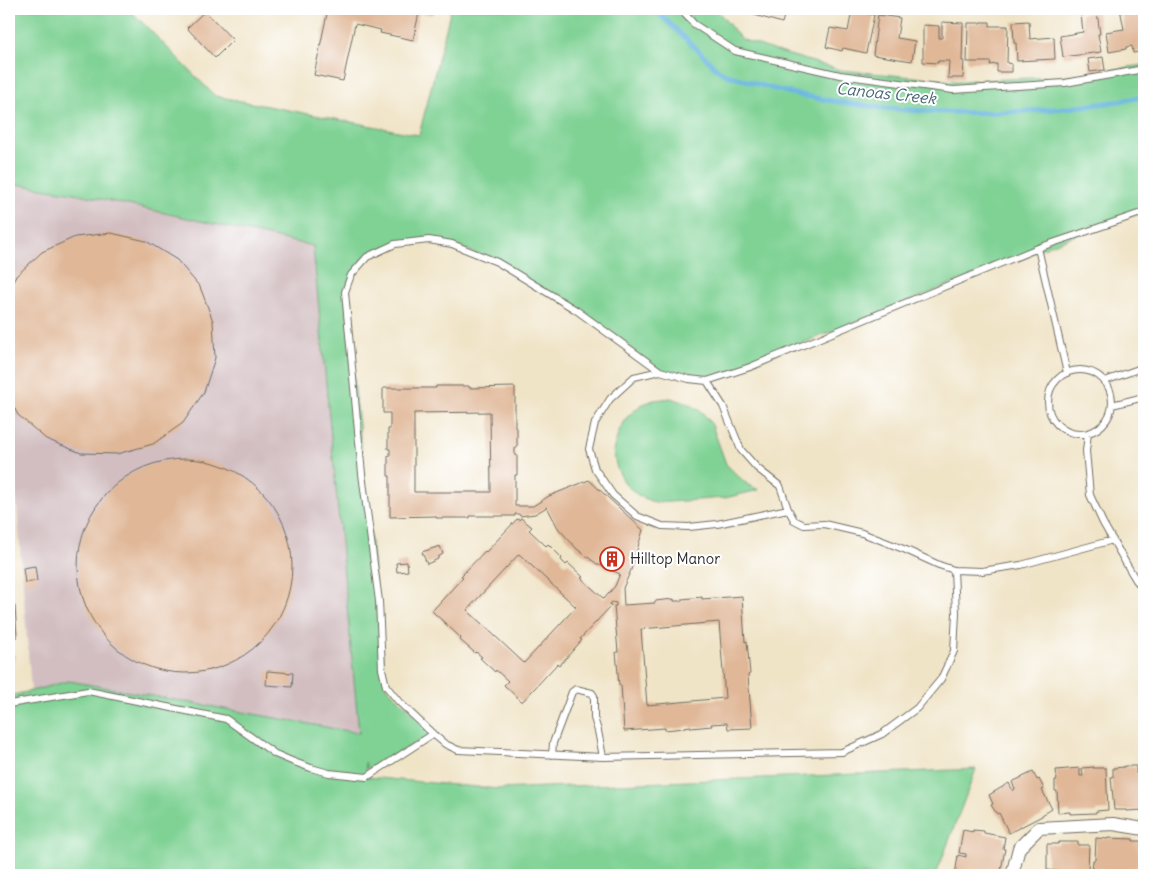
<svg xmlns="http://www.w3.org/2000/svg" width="1153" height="884" viewBox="0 0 1153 884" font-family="Delius,sans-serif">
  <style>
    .industrial { fill: #d2bec1 }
    .green { fill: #7fd294; stroke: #557e60 }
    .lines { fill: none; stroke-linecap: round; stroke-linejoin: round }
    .stream { stroke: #64b3de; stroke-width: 5 }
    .building { fill: #e0b797; fill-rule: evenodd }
    .lane-casing { stroke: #706c62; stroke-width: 8 }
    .street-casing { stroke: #706c62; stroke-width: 14 }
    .lane { stroke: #fff; stroke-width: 6 }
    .street { stroke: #fff; stroke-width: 12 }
    .labels { text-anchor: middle; stroke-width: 4; stroke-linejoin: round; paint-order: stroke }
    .poi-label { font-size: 15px; fill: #2b2b2b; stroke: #fff; text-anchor: start }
    .water-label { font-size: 16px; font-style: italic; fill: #426173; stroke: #fff }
  </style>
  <rect width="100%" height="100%" fill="#fff"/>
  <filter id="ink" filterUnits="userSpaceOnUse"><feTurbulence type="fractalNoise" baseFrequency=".02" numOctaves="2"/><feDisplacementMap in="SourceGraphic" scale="10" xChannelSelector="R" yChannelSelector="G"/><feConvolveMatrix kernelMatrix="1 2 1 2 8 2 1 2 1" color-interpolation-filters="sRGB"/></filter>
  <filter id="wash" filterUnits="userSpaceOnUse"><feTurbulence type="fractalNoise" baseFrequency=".0096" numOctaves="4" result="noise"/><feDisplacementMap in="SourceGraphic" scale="20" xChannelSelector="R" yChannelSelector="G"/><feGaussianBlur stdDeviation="1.12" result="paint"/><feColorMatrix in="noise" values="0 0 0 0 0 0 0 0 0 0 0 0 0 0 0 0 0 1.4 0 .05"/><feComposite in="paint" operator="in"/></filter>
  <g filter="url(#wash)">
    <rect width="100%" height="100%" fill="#f0e4c7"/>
    <path class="industrial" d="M9,183L74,193L313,245L359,734L69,681L31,691L15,480H9Z"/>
    <path class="green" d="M9,9H124L133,13L215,96L419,135L451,9H716L741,39L776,51L840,70L954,81L1061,77L1144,65V212L1086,231L707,381L660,371L576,310L497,262L452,244L429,240L395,244L367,257L351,275L345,292L386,686L433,734L367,769L365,762L367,777L499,789L976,769L936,875H9V696L31,691L69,681L359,733L313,246L74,193L9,183Z
      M671,398L690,404L702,412L712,425L726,464L739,477L747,484L759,490L725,498L655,503L638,495L626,485L617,469L613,451L619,431L628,416L641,405L654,400Z"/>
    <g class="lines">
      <path class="stream" d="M654,9C670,24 687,40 703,55C709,61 716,69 723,73C728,76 735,77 741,79C759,85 777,90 795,94C910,118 1029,118 1144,97"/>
    </g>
    <g id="blocks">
      <path class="building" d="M328,9H434L433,15L419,13L413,40L380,33L381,30L355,24L343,81L314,75Z
        M752,9H786L782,23L751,14Z
        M1120,9H1143L1144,18V43L1140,44V52L1133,53L1132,46L1126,47V49L1109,52L1106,32L1124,29Z
        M852,10L874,15L866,53L843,48L842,51L826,47L830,28L848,31Z
        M205,11L233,40L215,58L187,28Z
        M1097,12L1100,34H1098L1101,52L1063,57L1060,36L1083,32L1081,14Z
        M878,15L900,18L897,38L915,41L912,61L873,55Z
        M1029,21L1030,39L1054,37L1055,59L1017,61L1016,43H1014L1013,22Z
        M942,22L963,23L962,61H964L963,78H948L949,61H938V63L923,62V25L939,26V38H942Z
        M980,22H990V26H1008L1007,63L1012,64V72H997V64L990,65L991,62H967L968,23H980Z
        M1103,57L1105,70L1090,72L1088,59Z
        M111,233L146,241L177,260L200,287L213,321L215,358L204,392L183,423L153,444L117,454L81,453L46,439L18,415L9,398V290L15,277L42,252L75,237Z
        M436,386H469V388L515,387V428H517V448H515V455H517V475H515V506H533L549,496L589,480L643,530L631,570L623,588L624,605L655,603V601L674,599V601H682V599L702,597V599L742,596L745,642L747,641L750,674L748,675L752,728L728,729L727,723L711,724L712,726L691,728V726L684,727V728L665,730V728L624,731L621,685H619L616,652H618L614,606H616V603L612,602L610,604L611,606L580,639L582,640L559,666L557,664L522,702L504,685L508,681L496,670L495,672L480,658L482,657L476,652L475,653L460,640L461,638L432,611L463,577L461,576L485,551L486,552L517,519L519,520L521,518L532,527L529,530L546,546L548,544L562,558L561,560L566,565L568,563L583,577L581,578L604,599L615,586L620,574L597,564L577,549L558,528L547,507L535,514L520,516L519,514H515V516H470V518H436V516L390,517V476H388V456H390V449H388V429H390V413H383V388H436ZM490,412L491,492H414V413ZM519,554L576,607L524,663L467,610ZM719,622L725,698L647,705L641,629Z
        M78 566a107 107 0 1 1 214 0a107 107 0 1 1-214 0Z
        M440,546L443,554L438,557V559L427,564L422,552Z
        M407,562L408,571L397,572L396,563Z
        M35,566L37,581L25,583L23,568Z
        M9,575H10L13,600H9Z
        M15,606L17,637L9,638V607Z
        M9,653L15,655L9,679Z
        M267,671L293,673L292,687L266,685Z
        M1124,766H1136V774H1138V766H1144V810L1126,811V810H1114L1111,777H1113V768L1124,767Z
        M1094,767L1093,768H1106L1108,810L1096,811V813L1070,814V812L1058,813L1057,791H1055V780H1057L1056,770L1080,768V776H1083L1082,768Z
        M1033,772L1037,780L1039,779L1044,789L1042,790L1052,809L1042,815V816L1009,833L999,813L997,814L991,805L993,804L989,795L1009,783L1013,791L1015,789L1012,782Z
        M963,830L973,832V830L984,831V833L1005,837L1003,849H1005L1000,875H955L958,855L966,857V854L959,853Z
        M1096,838L1108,839V838L1133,839V841H1144L1143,863H1144V873H1143V875H1120L1117,874V875H1094V870H1092L1093,860H1095Z
        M1059,842H1078V845H1089L1088,871H1078V874L1065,873V872L1047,870V844H1058Z"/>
    </g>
  </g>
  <g filter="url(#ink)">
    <use href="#blocks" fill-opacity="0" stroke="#706c62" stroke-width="1"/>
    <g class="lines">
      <g class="lane-casing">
        <path id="lane" d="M680,9L694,24L735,51L840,75L953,90L1065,83L1144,69
          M1038,248L1067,373
          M1048 402a32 32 0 1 1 64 0a32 32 0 1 1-64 0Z
          M660,371L576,310L497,262L452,244L429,240L395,244L367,257L351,275L345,292L362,474L379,601L382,669L386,686L399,702L433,734L445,744L458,750L603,757L842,752L882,734L917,708L941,679L954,651L956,613L954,570
          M707,381L723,406L741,450L757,468L780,486L788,509L794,520L804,525L824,524L862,533L906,550L939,565L954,570L982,571L1021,565L1113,540
          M1105,381L1144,367
          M1112,405L1144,397
          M1088,433L1086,451L1090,495L1103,523L1127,565L1136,580L1144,590
          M788,509L717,524L689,527L662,526L637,516L613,495L595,469L589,449L595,423L610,399L634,377L660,371L689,379L707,381L750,367L1038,248L1144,212
          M9,704L88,691L226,719L275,754L294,762L311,768L329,773L367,777L433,734
          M552,755L553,743L572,692L576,689L592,693L594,696V718L598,731L603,757"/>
      </g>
      <g class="street-casing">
        <path id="street" d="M1013,875V871L1019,848L1039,828L1113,824L1144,829"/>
      </g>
      <use href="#lane" class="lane"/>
      <use href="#street" class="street"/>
    </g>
  </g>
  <defs>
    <g id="building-ring" transform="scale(1.25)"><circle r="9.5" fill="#fff" stroke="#c8321e" stroke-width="1.5"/><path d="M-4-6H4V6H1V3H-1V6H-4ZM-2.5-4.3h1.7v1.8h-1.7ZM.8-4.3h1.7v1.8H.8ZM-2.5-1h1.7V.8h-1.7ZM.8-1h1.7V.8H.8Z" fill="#c8321e"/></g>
  </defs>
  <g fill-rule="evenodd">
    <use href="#building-ring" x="612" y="559"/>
  </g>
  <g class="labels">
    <g class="poi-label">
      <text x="630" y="564">Hilltop Manor</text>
    </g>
    <g class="water-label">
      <text transform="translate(886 93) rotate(6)" y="6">Canoas Creek</text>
    </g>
  </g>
  <rect width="1153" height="884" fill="none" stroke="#fff" stroke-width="30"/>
</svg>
